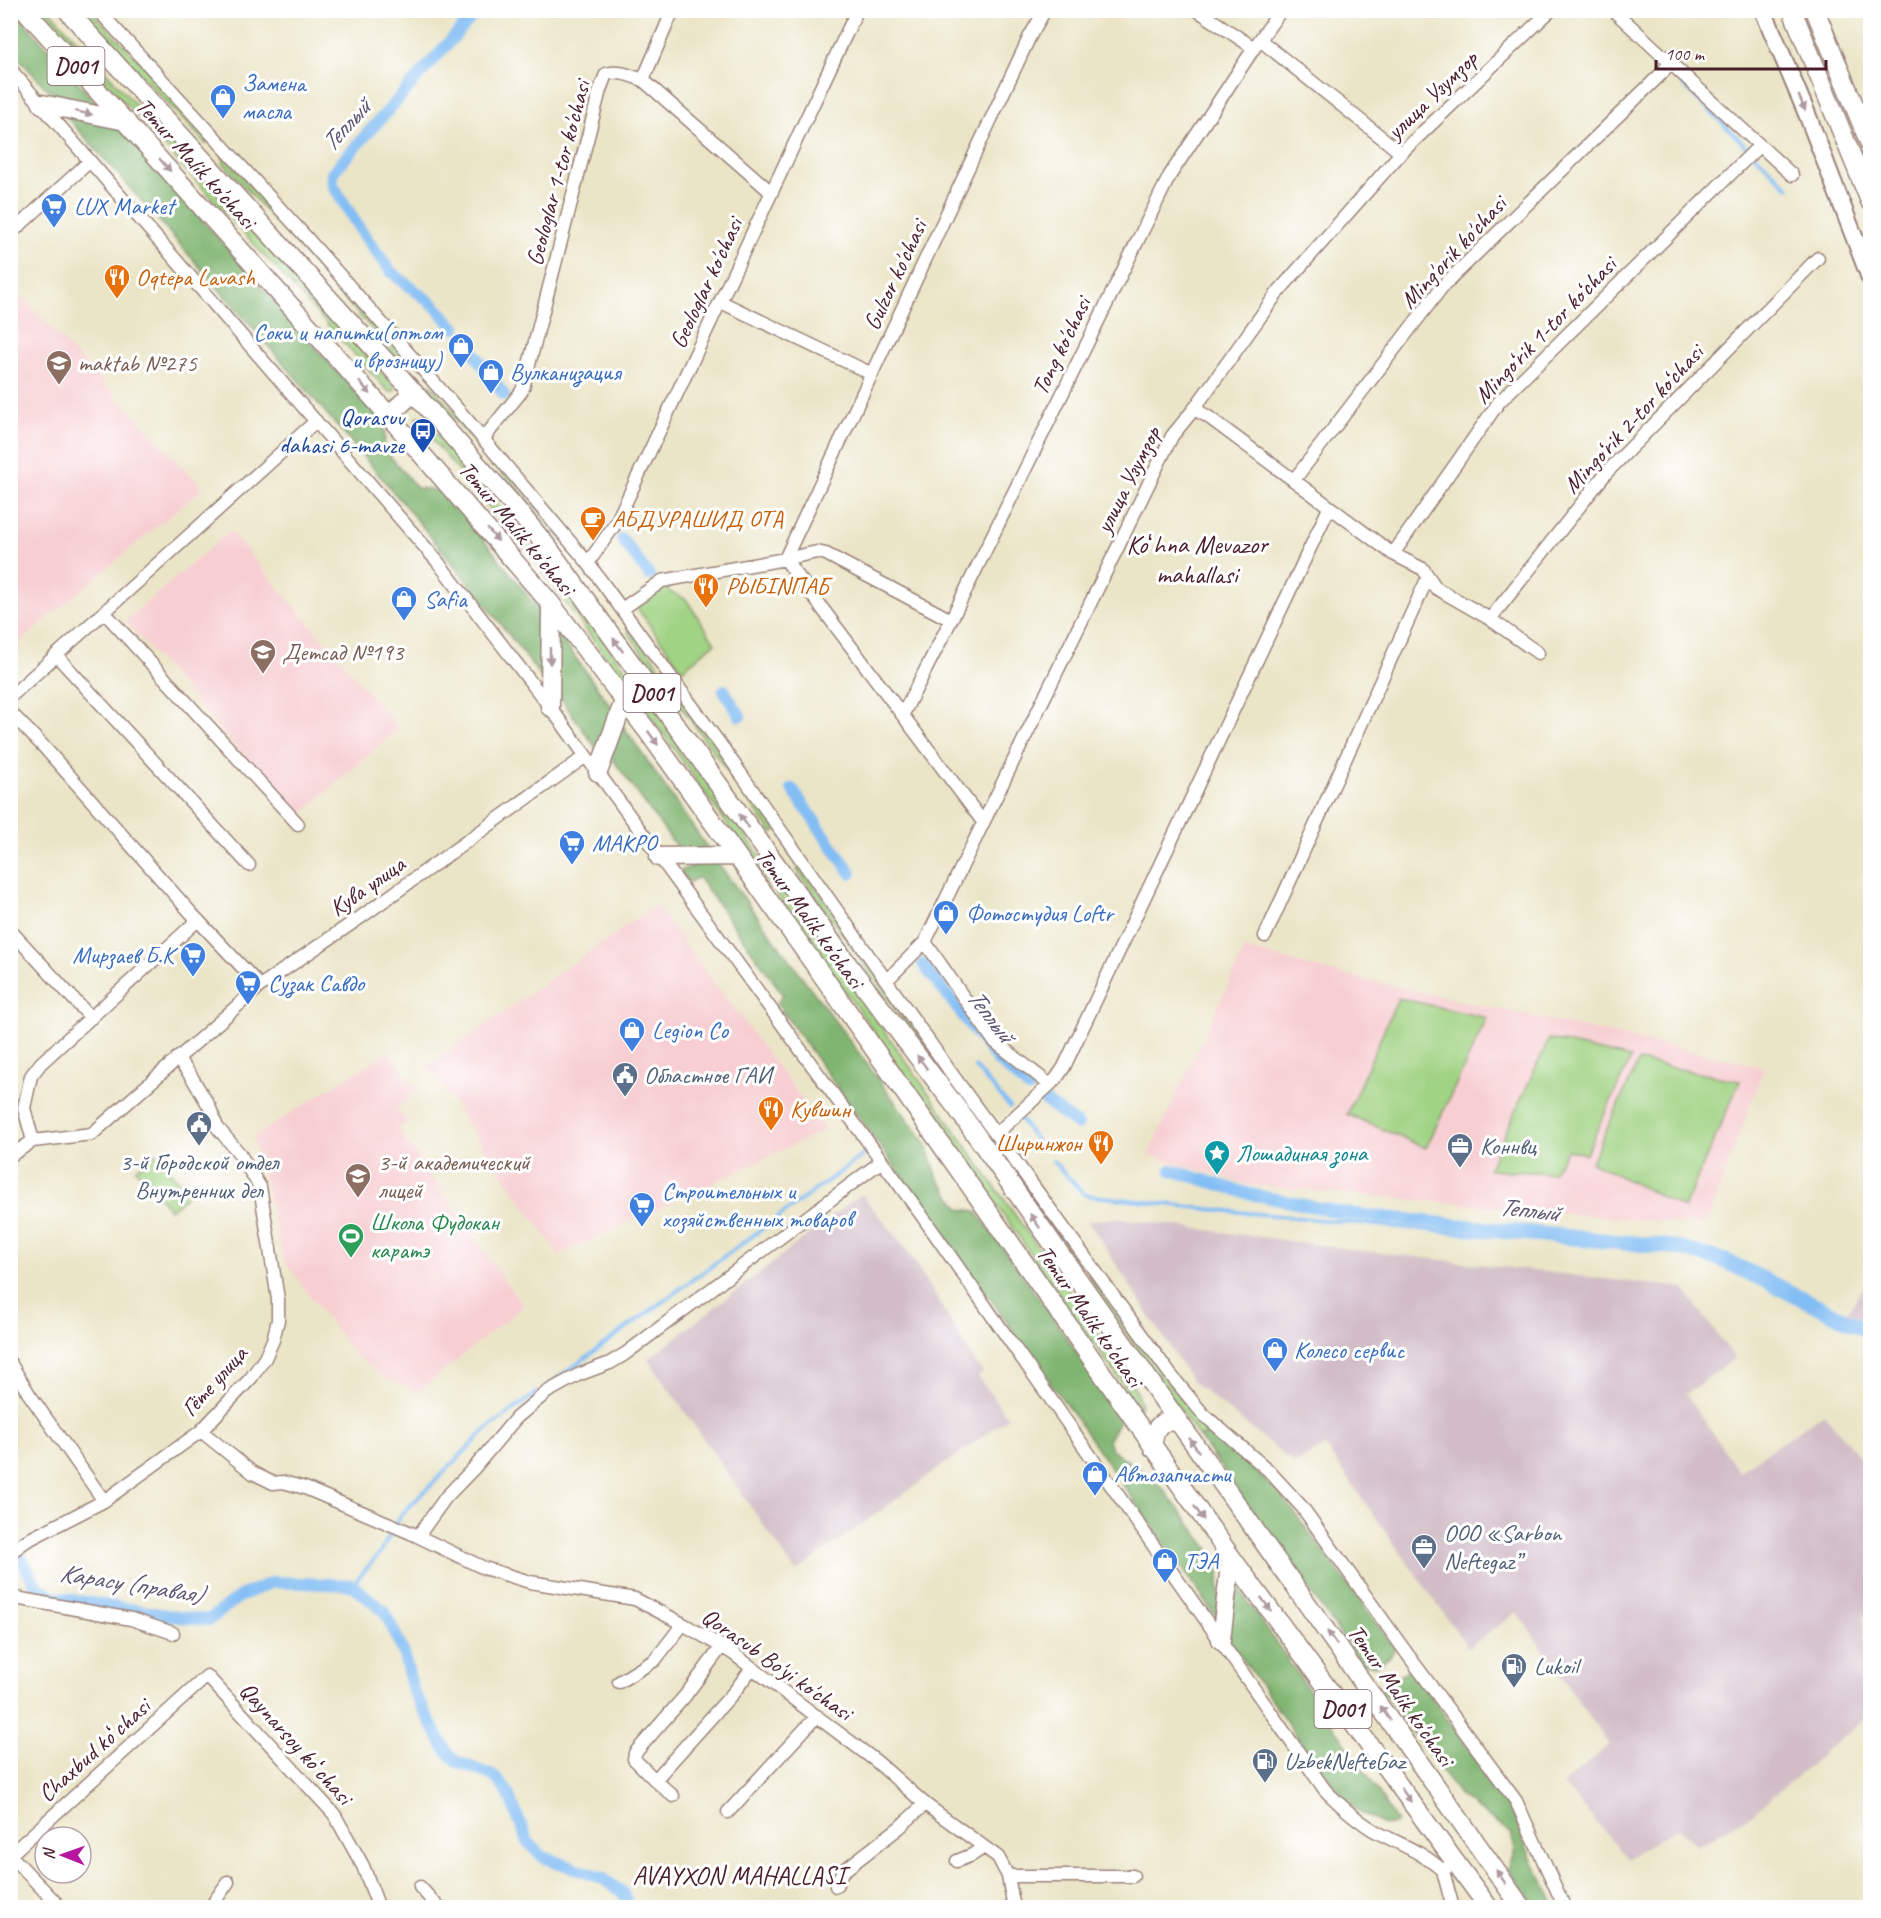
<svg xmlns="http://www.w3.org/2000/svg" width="1881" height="1918" viewBox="0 0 1881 1918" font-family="Caveat,sans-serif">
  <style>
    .built { fill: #f7cfd3 }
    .industrial { fill: #d2bdc7 }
    .green { fill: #a0d383; stroke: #757957; stroke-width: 1.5 }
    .forest { fill: #80b571; stroke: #656a4e; stroke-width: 1.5 }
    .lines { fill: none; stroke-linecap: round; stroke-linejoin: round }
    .stream { stroke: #82bdf4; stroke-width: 4 }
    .canal { stroke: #82bdf4; stroke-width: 12 }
    .minor-casing { stroke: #9a8279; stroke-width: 15 }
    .major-casing { stroke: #9a8279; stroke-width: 20 }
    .highway-casing { stroke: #9a8279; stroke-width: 21 }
    .minor { stroke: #fff; stroke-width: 12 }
    .major { stroke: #fff; stroke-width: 16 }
    .highway { stroke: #fff; stroke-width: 18 }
    .oneway { fill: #ae9aa0 }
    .labels { text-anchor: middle; stroke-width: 6; stroke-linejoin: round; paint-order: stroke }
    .shield { fill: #fff; stroke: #80626b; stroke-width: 1.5 }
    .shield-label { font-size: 22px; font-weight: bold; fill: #4a1f2b }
    .shop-label { font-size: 24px; fill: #366cbe; stroke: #fff; text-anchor: start }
    .street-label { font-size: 24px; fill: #4a1f2b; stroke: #fff }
    .food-label { font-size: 24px; fill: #c56008; stroke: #fff; text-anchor: start }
    .education-label { font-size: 24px; fill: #785e54; stroke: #fff; text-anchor: start }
    .transit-label { font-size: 24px; fill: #164399; stroke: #fff; text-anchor: end }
    .service-label { font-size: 24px; fill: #4e5e75; stroke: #fff; text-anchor: start }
    .culture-label { font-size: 24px; fill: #0d838f; stroke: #fff; text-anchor: start }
    .leisure-label { font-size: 24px; fill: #27864d; stroke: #fff; text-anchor: start }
    .water-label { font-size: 26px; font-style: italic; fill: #5e5671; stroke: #fff }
    .neighbourhood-label { font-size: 26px; fill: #4a1f2b; stroke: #fff }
  </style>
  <rect width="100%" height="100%" fill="#fff"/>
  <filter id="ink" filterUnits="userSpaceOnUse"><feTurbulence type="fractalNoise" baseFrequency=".0167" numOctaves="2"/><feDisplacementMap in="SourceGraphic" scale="12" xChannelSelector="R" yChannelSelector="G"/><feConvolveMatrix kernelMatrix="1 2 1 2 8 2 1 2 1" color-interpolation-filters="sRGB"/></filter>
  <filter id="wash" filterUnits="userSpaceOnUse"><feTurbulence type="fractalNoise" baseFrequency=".008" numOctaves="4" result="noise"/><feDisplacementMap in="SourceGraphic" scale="24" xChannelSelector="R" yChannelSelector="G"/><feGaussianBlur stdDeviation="1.35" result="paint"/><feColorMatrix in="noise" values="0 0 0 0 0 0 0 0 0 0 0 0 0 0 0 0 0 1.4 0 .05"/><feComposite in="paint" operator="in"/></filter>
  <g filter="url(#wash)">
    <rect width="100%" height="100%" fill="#ebe5c7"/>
    <path class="built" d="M10,285L203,488L11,649H10Z
      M230,531L399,728L297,818L125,621Z
      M656,905L825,1130L559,1255L427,1066Z
      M1245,949L1348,976L1764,1067L1706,1226L1248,1185L1148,1155Z
      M389,1051L417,1090L397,1109L407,1122L398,1129L523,1306L418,1392L384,1378L353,1353L284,1261L253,1137Z"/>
    <path class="industrial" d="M861,1194L901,1242L924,1277L971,1356L983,1373L978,1376L1008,1418L796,1572L648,1359Z
      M1118,1218L1364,1251L1683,1288L1735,1358L1686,1394L1739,1472L1824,1413L1870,1470V1620L1864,1614L1866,1718L1751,1815L1697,1846L1677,1828L1628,1858L1563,1784L1609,1745L1517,1612L1468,1648L1325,1446L1295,1464L1192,1381L1088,1221Z
      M1870,1280V1322L1846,1313Z"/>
    <path class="green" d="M41,11H50L237,216L395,387L394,391L389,392Z
      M81,11H91L162,84L210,139L206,144Z
      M223,155L402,352L397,357L224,164Z
      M430,384L574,552L572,554L429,390Z
      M419,416H422L536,550L663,719L1130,1377L1141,1405L1139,1407L655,722L530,555L417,422L416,419Z
      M665,585L670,592L686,599L715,643L682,670L635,605Z
      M626,620L777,830L772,833L629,634Z
      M802,867L967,1099L956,1096L797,870Z
      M1398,998L1487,1018L1426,1148L1347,1114Z
      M1549,1039L1631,1058L1586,1154L1567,1150L1553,1173L1488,1170Z
      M1639,1061L1740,1081L1684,1208L1591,1162Z
      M969,1114L980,1117L1079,1255V1267Z
      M155,1153L189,1194L170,1210L136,1169Z
      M1090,1270L1181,1399L1213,1432L1199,1437L1089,1281Z"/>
    <path class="forest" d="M11,11H14L100,107L58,97L44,86L11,50Z
      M65,115L120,128L381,421L385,431L384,449L417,488L445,491L546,618L544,681C483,598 417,519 350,441C256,331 161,222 65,115Z
      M558,634L613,709L599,752L557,693Z
      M623,726L708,849L680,852L611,757Z
      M717,862L927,1145L938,1179L960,1209L976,1211L1122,1415L1108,1441L1111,1450L1139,1468L1164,1490L1220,1564L1218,1619L1029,1352L777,1004L783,994L698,877L688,883L680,871L698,864Z
      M1213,1432L1282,1496L1395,1648L1390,1657L1376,1666L1361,1663L1199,1437Z
      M1235,1583L1368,1776L1397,1822L1385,1826L1355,1809L1312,1758L1226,1635Z
      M1410,1668L1493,1782L1512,1812L1531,1858L1556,1907H1536L1508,1868L1515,1850L1512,1834L1461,1797L1381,1690Z"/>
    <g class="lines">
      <path class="stream" d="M1655,57L1789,188
        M975,1067L1010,1107
        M1020,1119L1041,1147
        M1053,1161L1085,1195L1218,1210L1674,1253L1720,1265L1870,1338
        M547,1386L866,1153
        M352,1585L380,1553L401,1515L488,1428L538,1392"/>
      <path class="canal" d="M455,328L434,305L391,272L359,228L333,185L332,173L478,10
        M466,342L504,395
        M622,539L649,575
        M724,690L740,716
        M792,789L851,873
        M923,964L998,1061L1029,1088
        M1044,1100L1078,1125
        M1171,1170L1246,1193L1344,1213L1677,1246L1728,1260L1870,1330
        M10,1538L37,1587L54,1597L179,1617L209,1620L240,1596L273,1582L352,1585L385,1612L403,1651L413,1691L446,1750L457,1762L494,1776L507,1791L528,1842L543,1857L602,1878L623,1893L629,1908"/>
    </g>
  </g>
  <g filter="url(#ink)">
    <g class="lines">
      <g class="minor-casing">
        <path id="minor" d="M98,10L306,237L468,421L588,563L722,747L954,1077L1170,1374L1203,1414L1268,1470L1302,1507L1408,1655L1516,1801L1565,1908
          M1197,10L1254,48
          M1613,10L1792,175
          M1260,40L1401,153
          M10,69L437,561L550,707L920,1213L1325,1790C1340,1805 1356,1820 1375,1831C1399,1844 1423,1852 1443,1871
          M643,80L673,10
          M10,234L90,161
          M721,302L872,374
          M1194,409L1207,416L1393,554L1423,569L1436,588L1490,619L1538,653
          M484,438L521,392L523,388L600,90L606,74C618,70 631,76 643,80L771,192
          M1294,480L1442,287L1663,72L1669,63
          M1393,554L1499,402L1759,146
          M588,563L616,523L855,15
          M622,609L662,581L785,559L1030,36L1045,10
          M104,612L298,824
          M1490,619L1606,473L1818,258
          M951,620L826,554L817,552L785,559L983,822
          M56,655L249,865
          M10,697L316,421
          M10,712L44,747L192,914L260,986
          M903,714L951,620L1170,175L1254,48L1281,10
          M10,930L91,1018
          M1265,936L1428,577
          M925,942L994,1041L1049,1084
          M887,980L925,942L1172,436L1194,409L1278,292L1401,153L1551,10
          M996,1134L1056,1079L1064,1067L1329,508
          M33,1141L24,1108L31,1076L41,1063L198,920
          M10,1156L33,1141L92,1134L260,986L361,917L586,756
          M10,1363L29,1394L104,1501
          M201,1431L253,1473L273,1483L283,1482L305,1488L411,1533L484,1568L530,1582L635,1599L683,1624L731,1652L876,1761L925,1804L998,1857L1008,1876L1014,1908
          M418,1536L446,1497L475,1467L516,1418L547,1392L578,1375L610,1363L625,1354L882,1161
          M10,1553L26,1541L104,1501L201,1431L251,1378L265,1358L273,1340L278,1320V1299L260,1187L239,1153L217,1127L209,1106L191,1076L177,1058
          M10,1597L131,1619L173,1633
          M619,1682L655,1660L683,1624
          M655,1780L634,1759L635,1753L685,1696L722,1646
          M673,1796L655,1780L734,1692L752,1668
          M728,1812L817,1716
          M10,1855L207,1676L334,1814L363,1866L379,1908
          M10,1855L61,1908
          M957,1861L972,1855L984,1847
          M1448,1867L1443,1871L1453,1908
          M1008,1876H1133
          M836,1886L842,1872L900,1827L925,1804
          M420,1887L439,1908
          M210,1908L228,1882"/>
      </g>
      <g class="major-casing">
        <path id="major" d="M1763,10L1807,114L1870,278"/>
      </g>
      <g class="highway-casing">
        <path id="highway" d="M25,10L375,400L551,604L649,733L827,982L1231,1557L1489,1908
          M67,10L409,387L512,504L549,549L849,966L959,1111L1522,1908
          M1792,10L1870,201
          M1815,10L1870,144
          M42,104L126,121
          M389,415L414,392
          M550,707L551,604
          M598,772L624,701
          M659,857L736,856
          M1153,1448C1153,1431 1158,1417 1178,1423
          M1221,1640L1231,1557"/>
      </g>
      <use href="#minor" class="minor"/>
      <use href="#major" class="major"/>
      <use href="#highway" class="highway"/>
    </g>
    <defs><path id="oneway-solid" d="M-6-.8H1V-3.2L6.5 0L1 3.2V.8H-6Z" transform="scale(1.5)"/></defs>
    <g class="oneway">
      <use href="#oneway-solid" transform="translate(1802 103) rotate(67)"/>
      <use href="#oneway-solid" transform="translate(84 113) rotate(12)"/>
      <use href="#oneway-solid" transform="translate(165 165) rotate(48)"/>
      <use href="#oneway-solid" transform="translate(365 388) rotate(48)"/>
      <use href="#oneway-solid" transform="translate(493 535) rotate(49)"/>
      <use href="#oneway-solid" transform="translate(618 645) rotate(-126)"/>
      <use href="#oneway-solid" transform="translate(550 656) rotate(90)"/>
      <use href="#oneway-solid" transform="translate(653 738) rotate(54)"/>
      <use href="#oneway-solid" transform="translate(744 821) rotate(-126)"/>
      <use href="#oneway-solid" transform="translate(922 1062) rotate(-127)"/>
      <use href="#oneway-solid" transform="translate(1035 1221) rotate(-125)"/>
      <use href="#oneway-solid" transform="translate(1194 1445) rotate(-125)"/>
      <use href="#oneway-solid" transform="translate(1199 1513) rotate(55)"/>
      <use href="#oneway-solid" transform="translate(1266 1604) rotate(54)"/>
      <use href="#oneway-solid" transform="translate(1332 1638) rotate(-125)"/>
      <use href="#oneway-solid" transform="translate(1385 1713) rotate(-125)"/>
      <use href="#oneway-solid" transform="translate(1406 1795) rotate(54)"/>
      <use href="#oneway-solid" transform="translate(1501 1877) rotate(-125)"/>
    </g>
  </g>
  <defs>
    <g id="shop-pin" transform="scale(1.35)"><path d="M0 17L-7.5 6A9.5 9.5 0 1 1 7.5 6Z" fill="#3f7fe0" stroke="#fff"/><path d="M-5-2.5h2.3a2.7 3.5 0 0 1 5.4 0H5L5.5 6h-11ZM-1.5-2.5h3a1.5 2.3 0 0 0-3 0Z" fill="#fff"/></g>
    <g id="supermarket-pin" transform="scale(1.35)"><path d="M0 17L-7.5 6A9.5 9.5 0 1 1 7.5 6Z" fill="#3f7fe0" stroke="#fff"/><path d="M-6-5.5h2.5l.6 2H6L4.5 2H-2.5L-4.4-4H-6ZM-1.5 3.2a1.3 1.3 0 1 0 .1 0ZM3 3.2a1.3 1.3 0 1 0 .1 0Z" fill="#fff"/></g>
    <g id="restaurant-pin" transform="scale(1.35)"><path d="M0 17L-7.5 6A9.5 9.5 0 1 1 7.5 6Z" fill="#e8710a" stroke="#fff"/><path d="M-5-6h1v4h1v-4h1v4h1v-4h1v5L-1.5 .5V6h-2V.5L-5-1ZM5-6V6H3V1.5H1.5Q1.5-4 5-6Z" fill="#fff"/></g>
    <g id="school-pin" transform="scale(1.35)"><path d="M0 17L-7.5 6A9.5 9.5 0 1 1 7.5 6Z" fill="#8d6e63" stroke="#fff"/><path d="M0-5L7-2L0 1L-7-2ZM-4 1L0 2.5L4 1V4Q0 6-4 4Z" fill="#fff"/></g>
    <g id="bus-pin" transform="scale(1.35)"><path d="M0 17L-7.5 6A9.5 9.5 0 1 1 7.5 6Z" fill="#1a4fb4" stroke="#fff"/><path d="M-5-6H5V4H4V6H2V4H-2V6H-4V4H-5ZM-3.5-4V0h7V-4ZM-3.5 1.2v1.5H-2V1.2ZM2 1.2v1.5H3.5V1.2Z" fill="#fff"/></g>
    <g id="cafe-pin" transform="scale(1.35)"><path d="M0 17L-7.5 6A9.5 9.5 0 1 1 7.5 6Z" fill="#e8710a" stroke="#fff"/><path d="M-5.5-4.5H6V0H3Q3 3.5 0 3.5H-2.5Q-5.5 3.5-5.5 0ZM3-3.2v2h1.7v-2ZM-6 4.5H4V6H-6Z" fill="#fff"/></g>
    <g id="civic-pin" transform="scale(1.35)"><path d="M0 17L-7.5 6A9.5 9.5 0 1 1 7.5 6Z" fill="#5c6f8a" stroke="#fff"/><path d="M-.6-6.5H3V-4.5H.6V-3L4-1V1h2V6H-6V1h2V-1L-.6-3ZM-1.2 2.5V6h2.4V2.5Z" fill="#fff"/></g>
    <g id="office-pin" transform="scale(1.35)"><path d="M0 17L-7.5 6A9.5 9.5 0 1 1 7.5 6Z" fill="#5c6f8a" stroke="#fff"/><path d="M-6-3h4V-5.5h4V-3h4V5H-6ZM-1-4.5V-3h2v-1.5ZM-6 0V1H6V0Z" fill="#fff"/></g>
    <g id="sight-pin" transform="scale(1.35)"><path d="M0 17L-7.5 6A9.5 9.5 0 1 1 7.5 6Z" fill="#0f9aa8" stroke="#fff"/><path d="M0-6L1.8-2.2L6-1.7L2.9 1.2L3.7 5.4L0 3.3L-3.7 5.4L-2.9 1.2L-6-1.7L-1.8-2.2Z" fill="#fff"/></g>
    <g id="university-pin" transform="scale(1.35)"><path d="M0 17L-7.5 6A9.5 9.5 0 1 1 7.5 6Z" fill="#8d6e63" stroke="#fff"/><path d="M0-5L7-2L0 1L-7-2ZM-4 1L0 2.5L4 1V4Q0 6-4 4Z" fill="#fff"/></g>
    <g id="stadium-pin" transform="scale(1.35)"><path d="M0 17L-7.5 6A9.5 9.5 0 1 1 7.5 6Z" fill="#2e9e5b" stroke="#fff"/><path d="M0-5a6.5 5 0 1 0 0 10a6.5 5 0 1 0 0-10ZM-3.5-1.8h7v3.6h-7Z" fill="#fff"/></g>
    <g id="fuel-pin" transform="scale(1.35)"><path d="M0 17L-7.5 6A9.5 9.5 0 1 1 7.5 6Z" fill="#5c6f8a" stroke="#fff"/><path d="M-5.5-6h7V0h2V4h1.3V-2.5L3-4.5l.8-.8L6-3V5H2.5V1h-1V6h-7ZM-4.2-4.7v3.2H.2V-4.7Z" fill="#fff"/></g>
  </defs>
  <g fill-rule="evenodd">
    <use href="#shop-pin" x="223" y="97"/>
    <use href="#supermarket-pin" x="54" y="206"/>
    <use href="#restaurant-pin" x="117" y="277"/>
    <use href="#shop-pin" x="461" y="346"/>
    <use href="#school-pin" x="59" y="363"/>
    <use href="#shop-pin" x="491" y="372"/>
    <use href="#bus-pin" x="423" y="431"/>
    <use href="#cafe-pin" x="593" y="519"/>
    <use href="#restaurant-pin" x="706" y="586"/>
    <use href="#shop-pin" x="404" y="599"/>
    <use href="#school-pin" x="263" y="652"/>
    <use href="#supermarket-pin" x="572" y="843"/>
    <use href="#shop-pin" x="946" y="913"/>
    <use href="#supermarket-pin" x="193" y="955"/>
    <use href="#supermarket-pin" x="248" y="983"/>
    <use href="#shop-pin" x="632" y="1030"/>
    <use href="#civic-pin" x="625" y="1075"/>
    <use href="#restaurant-pin" x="771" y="1109"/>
    <use href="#civic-pin" x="199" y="1124"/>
    <use href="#restaurant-pin" x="1101" y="1143"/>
    <use href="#office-pin" x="1460" y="1146"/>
    <use href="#sight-pin" x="1217" y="1153"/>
    <use href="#university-pin" x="358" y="1176"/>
    <use href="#supermarket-pin" x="642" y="1205"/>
    <use href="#stadium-pin" x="351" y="1236"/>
    <use href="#shop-pin" x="1275" y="1350"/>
    <use href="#shop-pin" x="1095" y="1474"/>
    <use href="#office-pin" x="1424" y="1547"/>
    <use href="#shop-pin" x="1165" y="1561"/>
    <use href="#fuel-pin" x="1514" y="1666"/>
    <use href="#fuel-pin" x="1265" y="1761"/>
  </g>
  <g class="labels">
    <g class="shield">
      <rect x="47.5" y="47" width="57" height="38" rx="4.5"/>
      <rect x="623.5" y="674" width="57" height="38" rx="4.5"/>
      <rect x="1314.5" y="1690" width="57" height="38" rx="4.5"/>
    </g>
    <g class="shield-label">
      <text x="76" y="74">D001</text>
      <text x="652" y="701">D001</text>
      <text x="1343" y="1717">D001</text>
    </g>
    <g class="shop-label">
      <text x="242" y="91">Замена<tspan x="242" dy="28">масла</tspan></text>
      <text x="74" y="214">LUX Market</text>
      <text x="442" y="340" text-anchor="end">Соки и напитки(оптом<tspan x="442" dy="28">и врозницу)</tspan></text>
      <text x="510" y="380">Вулканизация</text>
      <text x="424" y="607">Safia</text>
      <text x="592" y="851">МАКРО</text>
      <text x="966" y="921">Фотостудия Loftr</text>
      <text x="174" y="963" text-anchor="end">Мирзаев Б.К</text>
      <text x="268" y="991">Сузак Савдо</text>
      <text x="652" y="1038">Legion Co</text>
      <text x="662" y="1199">Строительных и<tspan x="662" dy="28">хозяйственных товаров</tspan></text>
      <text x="1294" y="1358">Колесо сервис</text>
      <text x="1114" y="1482">Автозапчасти</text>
      <text x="1184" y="1569">ТЭА</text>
    </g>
    <g class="street-label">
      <text transform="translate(1432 95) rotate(-44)" y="8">улица Узумзор</text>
      <text transform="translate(196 163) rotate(48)" y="8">Temur Malik ko'chasi</text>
      <text transform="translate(558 173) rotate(-75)" y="8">Geologlar 1-tor ko'chasi</text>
      <text transform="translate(1453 252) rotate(-47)" y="8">Ming'orik ko'chasi</text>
      <text transform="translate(895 275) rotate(-65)" y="8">Gulzor ko'chasi</text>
      <text transform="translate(706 283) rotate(-65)" y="8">Geologlar ko'chasi</text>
      <text transform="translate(1545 330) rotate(-46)" y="8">Mingo‘rik 1-tor ko‘chasi</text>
      <text transform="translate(1061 346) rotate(-64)" y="8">Tong ko'chasi</text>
      <text transform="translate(1633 419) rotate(-47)" y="8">Mingo‘rik 2-tor ko‘chasi</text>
      <text transform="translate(1128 480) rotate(-63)" y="8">улица Узумзор</text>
      <text transform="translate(517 528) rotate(50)" y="8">Temur Malik ko'chasi</text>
      <text transform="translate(367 886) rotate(-35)" y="8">Кува улица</text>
      <text transform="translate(810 918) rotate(54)" y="8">Temur Malik ko'chasi</text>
      <text transform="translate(1090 1316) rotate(55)" y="8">Temur Malik ko'chasi</text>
      <text transform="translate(214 1381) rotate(-48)" y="8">Гёте улица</text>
      <text transform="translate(777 1664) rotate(35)" y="8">Qorasub Bo'yi ko'chasi</text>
      <text transform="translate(1401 1695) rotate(55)" y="8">Temur Malik ko'chasi</text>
      <text transform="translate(296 1743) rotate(48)" y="8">Qaynarsoy koʻchasi</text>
      <text transform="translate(94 1750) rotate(-42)" y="8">Chaxbud koʻchasi</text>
    </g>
    <g class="food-label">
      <text x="136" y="285">Oqtepa Lavash</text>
      <text x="612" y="527">АБДУРАШИД ОТА</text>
      <text x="726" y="594">РЫБINПАБ</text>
      <text x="790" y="1117">Кувшин</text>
      <text x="1082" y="1151" text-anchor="end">Ширинжон</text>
    </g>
    <g class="education-label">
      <text x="78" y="371">maktab №275</text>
      <text x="282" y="660">Детсад №193</text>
      <text x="378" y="1170">3-й академический<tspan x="378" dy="28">лицей</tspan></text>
    </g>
    <g class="transit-label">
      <text x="404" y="425">Qorasuv<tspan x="404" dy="28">dahasi 6-mavze</tspan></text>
    </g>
    <g class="service-label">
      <text x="644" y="1083">Областное ГАИ</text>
      <text x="1480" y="1154">Коннвц</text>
      <text x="199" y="1170" text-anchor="middle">3-й Городской отдел<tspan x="199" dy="28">Внутренних дел</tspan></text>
      <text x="1444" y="1541">ООО «Sarbon<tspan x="1444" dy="28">Neftegaz”</tspan></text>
      <text x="1534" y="1674">Lukoil</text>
      <text x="1284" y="1769">UzbekNefteGaz</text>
    </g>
    <g class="culture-label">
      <text x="1236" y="1161">Лошадиная зона</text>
    </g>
    <g class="leisure-label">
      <text x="370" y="1230">Школа Фудокан<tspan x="370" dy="28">каратэ</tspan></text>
    </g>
    <g class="water-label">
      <text transform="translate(345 125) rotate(-48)" y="9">Теплый</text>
      <text transform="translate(991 1015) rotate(52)" y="9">Теплый</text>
      <text transform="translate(1529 1209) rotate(6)" y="9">Теплый</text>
      <text transform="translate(131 1583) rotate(9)" y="9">Карасу (правая)</text>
    </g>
    <g class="neighbourhood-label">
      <text x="1197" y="553">Koʻhna Mevazor<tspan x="1197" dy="30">mahallasi</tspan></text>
      <text x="739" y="1884">AVAYXON MAHALLASI</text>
    </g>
  </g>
  <rect width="1881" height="1918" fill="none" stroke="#fff" stroke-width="36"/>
  <g transform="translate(63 1855) rotate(271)"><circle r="28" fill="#ffffff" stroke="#b7a5aa" stroke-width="1.5"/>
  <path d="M0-4.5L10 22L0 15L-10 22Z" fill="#b5179e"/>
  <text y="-9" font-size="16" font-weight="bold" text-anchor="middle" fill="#4a1f2b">N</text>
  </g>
  <path d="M1656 60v9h170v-9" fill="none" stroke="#4a1f2b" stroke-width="3"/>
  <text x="1665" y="60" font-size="18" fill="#4a1f2b" stroke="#ffffff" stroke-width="4.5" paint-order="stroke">100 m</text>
</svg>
